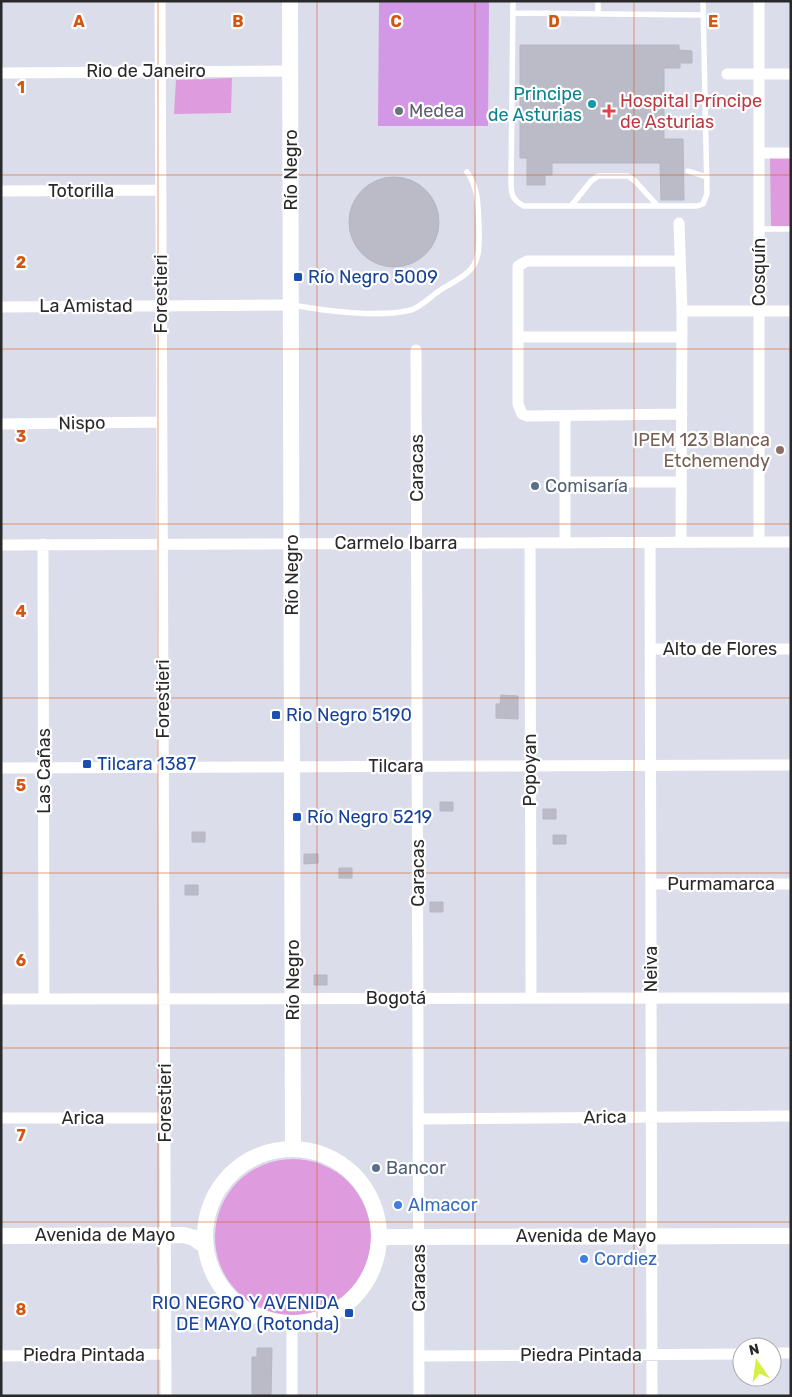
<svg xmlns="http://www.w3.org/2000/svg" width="792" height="1397" viewBox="0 0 792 1397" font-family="Rubik,sans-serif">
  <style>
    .green { fill: #de9bde }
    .pitch { fill: #d297e5 }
    .building { fill: #babbc6; stroke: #b5b6c5 }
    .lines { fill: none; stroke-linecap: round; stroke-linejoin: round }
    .lane { stroke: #fff; stroke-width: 5.5 }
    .street { stroke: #fff; stroke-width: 11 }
    .secondary { stroke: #fff; stroke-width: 16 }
    .grid { fill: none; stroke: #d5540f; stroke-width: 1; stroke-opacity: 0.55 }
    .culture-dot { fill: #0f9aa8; stroke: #fff; stroke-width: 2 }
    .worship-dot { fill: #6b7280; stroke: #fff; stroke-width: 2 }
    .health-dot { fill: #e0444e; stroke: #fff; stroke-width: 2 }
    .transit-dot { fill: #1a4fb4; stroke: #fff; stroke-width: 2 }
    .education-dot { fill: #8d6e63; stroke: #fff; stroke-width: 2 }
    .service-dot { fill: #5c6f8a; stroke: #fff; stroke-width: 2 }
    .shop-dot { fill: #3f7fe0; stroke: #fff; stroke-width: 2 }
    .labels { text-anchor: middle; stroke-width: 4.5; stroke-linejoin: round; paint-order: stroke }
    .street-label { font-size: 18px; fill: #292929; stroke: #fff }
    .culture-label { font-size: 18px; fill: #0d838f; stroke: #fff; text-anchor: end }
    .health-label { font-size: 18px; fill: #be3a42; stroke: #fff; text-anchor: start }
    .worship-label { font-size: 18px; fill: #5b616d; stroke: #fff; text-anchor: start }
    .transit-label { font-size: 18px; fill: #164399; stroke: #fff; text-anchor: start }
    .education-label { font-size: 18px; fill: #785e54; stroke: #fff; text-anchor: end }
    .service-label { font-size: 18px; fill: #4e5e75; stroke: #fff; text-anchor: start }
    .shop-label { font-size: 18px; fill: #366cbe; stroke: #fff; text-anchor: start }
    .grid-label { font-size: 16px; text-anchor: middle; font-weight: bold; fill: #d5540f; stroke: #fff; stroke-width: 4.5; stroke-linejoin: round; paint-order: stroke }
  </style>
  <rect width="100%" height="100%" fill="#dbddea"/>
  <path class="green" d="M232,78L231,113L174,114L176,80Z
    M770,156H791V226H771Z
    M215 1237a78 78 0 1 1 156 0a78 78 0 1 1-156 0Z"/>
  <path class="pitch" d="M379,1H489L488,126H378Z"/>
  <path class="building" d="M520,45H679V50L692,51V63H680V68H664V139H683L684,200H661L660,163H552V175H545V185H527V158H520Z
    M349 222a45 45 0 1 1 90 0a45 45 0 1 1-90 0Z
    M501,695L518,696V719L496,718V704H500Z
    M440,802H453V811H440Z
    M543,809H556V819H543Z
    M192,832H205V842H192Z
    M553,835H566V844H553Z
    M304,854H318V863L304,864Z
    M339,868H352V878H339Z
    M185,885H198V895H185Z
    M430,902H443V912H430Z
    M314,975H327V985H314Z
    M257,1348H272L271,1395L252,1394V1357H257Z"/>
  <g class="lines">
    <path class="lane" d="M513,1L511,181C511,194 512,200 524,206H697L703,204L707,194L703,1
      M598,1V14
      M513,13L703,15
      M688,171L707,177
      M571,206L591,181L598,176H628L635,181L657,205
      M759,229H791
      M293,305C325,311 380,318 411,310C421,307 432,295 442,289C476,269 480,267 479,227C478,207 479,189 467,172"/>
    <path class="street" d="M160,1L166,1396
      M759,1V542
      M1,73L290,71
      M727,74H791
      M759,153H791
      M1,191L161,190
      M679,223L682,311L681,542
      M680,261H527L518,266V404L522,414L527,416L682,414
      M1,307L291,305
      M682,311H791
      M519,337H682
      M416,350L419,1396
      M1,424L162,422
      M565,482H680
      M530,543L531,998
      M565,543V416
      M650,543L652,1396
      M43,544L44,998
      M1,545L791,542
      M650,649H791
      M1,768L791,765
      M651,884H791
      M1,999L791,998
      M1,1118H166
      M419,1119L791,1116
      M772,1353H791
      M1,1356L166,1354
      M419,1356L742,1354
      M292,1396V1324"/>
    <path class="secondary" d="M290,1L293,1149
      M205 1236a87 87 0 1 1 174 0a87 87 0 1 1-174 0Z
      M1,1236L184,1235L194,1238L205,1246
      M380,1237L791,1236"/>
  </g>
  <path class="grid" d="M158,1V1396M317,1V1396M475,1V1396M634,1V1396M1,175H791M1,349H791M1,524H791M1,698H791M1,873H791M1,1048H791M1,1222H791"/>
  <circle class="culture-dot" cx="592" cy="104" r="5"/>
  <circle class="worship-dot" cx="399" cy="111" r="5"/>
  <path class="health-dot" d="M606.5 103.5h5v5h5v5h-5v5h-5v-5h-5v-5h5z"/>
  <g class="transit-dot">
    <rect x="293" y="272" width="10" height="10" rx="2.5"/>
    <rect x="271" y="710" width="10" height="10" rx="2.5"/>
    <rect x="82" y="759" width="10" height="10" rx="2.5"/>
    <rect x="292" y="812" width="10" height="10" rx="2.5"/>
    <rect x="344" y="1308" width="10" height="10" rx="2.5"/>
  </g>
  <circle class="education-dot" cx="780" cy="450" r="5"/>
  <g class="service-dot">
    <circle cx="535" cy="486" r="5"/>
    <circle cx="376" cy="1168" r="5"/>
  </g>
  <g class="shop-dot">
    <circle cx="398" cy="1205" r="5"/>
    <circle cx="584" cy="1259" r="5"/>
  </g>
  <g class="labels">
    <g class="street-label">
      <text x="146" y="77">Rio de Janeiro</text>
      <text transform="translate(291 170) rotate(-90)" y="6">Río Negro</text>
      <text x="81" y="197">Totorilla</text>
      <text transform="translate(759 272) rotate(-90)" y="6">Cosquín</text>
      <text transform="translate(161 294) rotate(-90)" y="6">Forestieri</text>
      <text x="86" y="312">La Amistad</text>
      <text transform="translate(82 423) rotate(-1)" y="6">Nispo</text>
      <text transform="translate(417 468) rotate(-90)" y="6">Caracas</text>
      <text x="396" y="549">Carmelo Ibarra</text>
      <text transform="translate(292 575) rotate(-90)" y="6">Río Negro</text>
      <text x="720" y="655">Alto de Flores</text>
      <text transform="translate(163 699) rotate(-90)" y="6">Forestieri</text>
      <text x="396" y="772">Tilcara</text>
      <text transform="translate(530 770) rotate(-90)" y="6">Popoyan</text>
      <text transform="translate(44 771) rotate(-90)" y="6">Las Cañas</text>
      <text transform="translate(418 873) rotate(-90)" y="6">Caracas</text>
      <text x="721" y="890">Purmamarca</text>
      <text transform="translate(651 969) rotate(-90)" y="6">Neiva</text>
      <text transform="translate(293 980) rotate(-90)" y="6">Río Negro</text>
      <text x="396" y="1004">Bogotá</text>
      <text transform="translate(165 1103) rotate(-90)" y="6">Forestieri</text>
      <text transform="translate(605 1117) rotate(-1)" y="6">Arica</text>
      <text x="83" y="1124">Arica</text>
      <text x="105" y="1241">Avenida de Mayo</text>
      <text x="586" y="1242">Avenida de Mayo</text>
      <text transform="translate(419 1278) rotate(-90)" y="6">Caracas</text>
      <text x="84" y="1361">Piedra Pintada</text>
      <text x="581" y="1361">Piedra Pintada</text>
    </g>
    <g class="culture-label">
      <text x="582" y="100">Principe<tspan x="582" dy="21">de Asturias</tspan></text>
    </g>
    <g class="health-label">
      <text x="620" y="107">Hospital Príncipe<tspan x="620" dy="21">de Asturias</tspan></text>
    </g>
    <g class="worship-label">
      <text x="409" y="117">Medea</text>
    </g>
    <g class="transit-label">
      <text x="308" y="283">Río Negro 5009</text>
      <text x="286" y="721">Rio Negro 5190</text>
      <text x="97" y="770">Tilcara 1387</text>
      <text x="307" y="823">Río Negro 5219</text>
      <text x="339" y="1309" text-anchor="end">RIO NEGRO Y AVENIDA<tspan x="339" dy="21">DE MAYO (Rotonda)</tspan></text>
    </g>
    <g class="education-label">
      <text x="770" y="446">IPEM 123 Blanca<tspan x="770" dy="21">Etchemendy</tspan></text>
    </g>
    <g class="service-label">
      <text x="545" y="492">Comisaría</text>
      <text x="386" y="1174">Bancor</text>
    </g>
    <g class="shop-label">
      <text x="408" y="1211">Almacor</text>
      <text x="594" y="1265">Cordiez</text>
    </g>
  </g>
  <g class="grid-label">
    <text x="79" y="27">A</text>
    <text x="238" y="27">B</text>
    <text x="396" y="27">C</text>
    <text x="554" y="27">D</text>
    <text x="713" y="27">E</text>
    <text x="21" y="93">1</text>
    <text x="21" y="268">2</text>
    <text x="21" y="442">3</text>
    <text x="21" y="617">4</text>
    <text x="21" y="791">5</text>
    <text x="21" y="966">6</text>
    <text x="21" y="1141">7</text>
    <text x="21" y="1315">8</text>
  </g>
  <rect width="792" height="1397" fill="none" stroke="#292929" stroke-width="5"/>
  <g transform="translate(757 1362) rotate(347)"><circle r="24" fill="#ffffff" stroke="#a9a9a9"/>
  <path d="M0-4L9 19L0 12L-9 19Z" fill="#d5ef44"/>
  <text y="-8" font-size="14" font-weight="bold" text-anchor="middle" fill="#292929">N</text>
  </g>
</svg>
